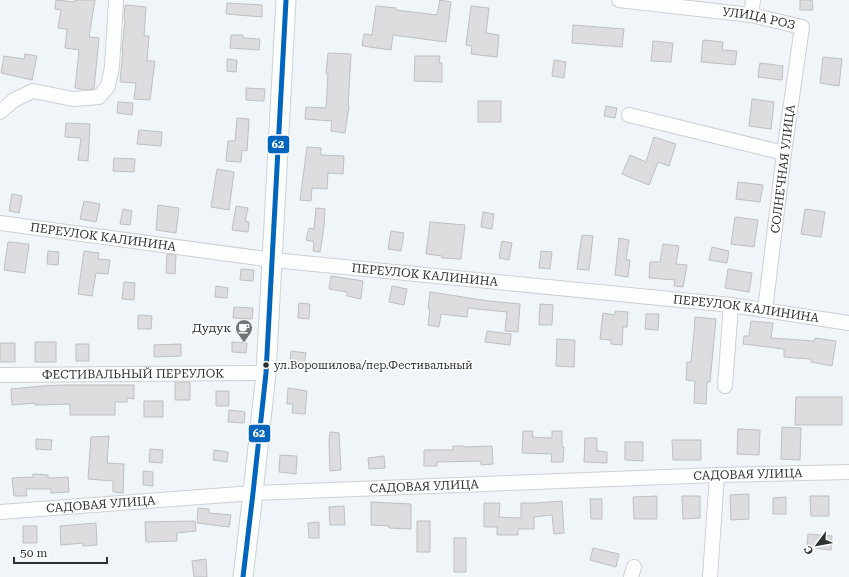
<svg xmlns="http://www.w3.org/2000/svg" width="849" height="577" viewBox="0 0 849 577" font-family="'Roboto Serif',serif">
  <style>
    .building { fill: #dddddf; stroke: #bebfc1 }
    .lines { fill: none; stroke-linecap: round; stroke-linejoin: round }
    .street-casing { stroke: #cdd1d4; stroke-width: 16 }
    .secondary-casing { stroke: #cdd1d4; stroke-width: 21 }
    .street { stroke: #fdfefe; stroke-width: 14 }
    .secondary { stroke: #fdfefe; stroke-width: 19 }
    .bus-1-casing { stroke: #fff; stroke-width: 8 }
    .bus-1 { stroke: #0065bd; stroke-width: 5 }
    .bus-dot { fill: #2e3234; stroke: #fff; stroke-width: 1.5 }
    .labels { text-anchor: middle; stroke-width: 3; stroke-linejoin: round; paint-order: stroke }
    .bus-label { font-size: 11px; fill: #2e3234; stroke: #fff; text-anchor: start }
    .street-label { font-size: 12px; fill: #2e3234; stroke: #fff }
    .poi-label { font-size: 12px; fill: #2e3234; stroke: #fff; text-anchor: end }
    .line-badge { stroke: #fff; stroke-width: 1.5 }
    .badge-label { font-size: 11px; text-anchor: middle; font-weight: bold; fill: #fff }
  </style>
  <rect width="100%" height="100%" fill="#f0f5fa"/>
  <path class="building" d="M56,0L75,2V0H95L89,37L99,38L94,89L86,90L75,88L79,50L65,48L67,29L58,28L61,10L55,9Z
    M440,0L451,2L446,42L393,35L391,50L362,46L364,34L372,35L376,6L396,8V10L437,15Z
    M800,0H812L813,10H800Z
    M227,3L262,5V17L226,14Z
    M125,5L146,7L144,36H149L147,61H155L150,100L134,99L136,83L120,82L123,50H122L125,21L124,20Z
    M471,6L489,8L486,33L499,35L497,57L471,54L472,46L466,45Z
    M573,25L624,29L622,47L572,43Z
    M231,35H243V38L260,39L259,50L230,48Z
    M703,40L723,42L722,50L737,51L735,65L701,62Z
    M653,41L673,43L671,62L651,61Z
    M328,53L351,54L348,106H349L345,133L331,131L332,121L305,119L306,107L326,108L328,74H326Z
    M25,54L37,56L32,80L1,73L4,56L24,59Z
    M415,56H440L439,63H442V82L414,81Z
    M823,57L842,59L839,86L820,83Z
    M227,59L237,60L236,72L227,71Z
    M554,60L566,62L564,78L552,76Z
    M760,63L783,66L782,80L758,77Z
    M246,88L265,89L264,101L246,100Z
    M752,99L774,102L771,129L749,126Z
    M478,101H501V122H478Z
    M118,102L133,103L132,115L117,113Z
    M606,106L617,108L615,118L604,116Z
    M237,118L249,119L247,151L242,150L241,162L226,161L228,141H235Z
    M66,123L90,124L88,161L78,160L81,138L65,137Z
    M139,130L162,132L161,146L137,144Z
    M654,137L676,144L669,166L658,162L649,185L622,174L630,155L646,162Z
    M307,147L321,148V155L344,156L343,174L328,173L327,189L312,188L311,201L300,200Z
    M114,158L135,159L134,172L113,171Z
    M217,169L234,172L229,210L211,207Z
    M738,182L763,185L760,202L736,199Z
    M12,194L22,196L19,213L9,211Z
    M84,201L100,204L96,222L80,219Z
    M158,205L179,208L176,233L156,230Z
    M236,206L248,208L245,221L249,222L248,232L232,230Z
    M316,208L325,209L324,227L320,252L313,251L314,242L306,240L309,228L314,229Z
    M123,209L132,211L130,225L120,224Z
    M805,209L825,212L821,237L801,234Z
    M483,212L494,214L492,229L481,227Z
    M735,217L758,220L754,247L731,244Z
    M430,222L465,225L461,259L442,258V256L426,254Z
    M391,231L404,233L401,251L388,249Z
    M582,235L593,236L589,270L577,269Z
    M619,238L629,240L626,260H630L628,277L615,275Z
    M502,241L512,243L509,260L499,258Z
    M8,242L29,244L25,273L4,270Z
    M663,244L679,246L676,264L687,265L683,287L674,286L675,280L649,278L650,262H660Z
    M712,247L729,251L727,263L709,260Z
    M48,251L59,252L58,265L47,264Z
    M84,251L99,253L98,259L110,260L108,274L96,273L92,296L78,294Z
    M541,251L552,252L550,269L539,268Z
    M167,254L176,255L175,274L166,273Z
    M241,269L254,270L253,281L240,280Z
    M728,269L752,273L749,292L725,288Z
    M331,276L363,281L361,299L347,296V292L329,289Z
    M124,282L135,283L134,300L122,299Z
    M216,286L228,288L227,298L215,297Z
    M392,286L407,289L404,305L389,302Z
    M430,292L489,301L520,304L518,332L505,331L507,312L468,308L467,317L441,314L439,327L428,325L430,309H428Z
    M299,303L310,304L309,319L298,318Z
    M540,304L553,305L552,325H539Z
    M234,307L253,308L252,319L233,318Z
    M615,311L628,312L627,327H623L622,345L611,344V340L600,339L603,313L615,315Z
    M646,314H659L658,330L645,329Z
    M138,315L152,316L151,329H138Z
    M695,317L716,319L710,382H707L706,404L694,403L695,381L686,380L687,362H691L694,332Z
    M751,321L773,323L771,338L814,341L815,338L836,341L832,366L811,362V359L784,357V349L743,344L744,336H749Z
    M487,331L511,334L510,345L485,342Z
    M557,339L575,340L574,367L556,366Z
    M35,342H56V362H35Z
    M232,342L247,343L246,353L232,352Z
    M0,343H15V362H0Z
    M76,344H89V361H76Z
    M181,344V356L154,357V345Z
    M291,351L306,353L304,364L290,362Z
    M175,382H190V400H175Z
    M63,385H134V399L127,398V402H115V415H70V404L35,405V403L12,405L11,389L43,386Z
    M288,388L307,391L305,414L292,413L293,404H287Z
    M216,391H229V406H216Z
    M796,397H842V425H795Z
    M144,401H163V417H144Z
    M229,410L245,412L244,423L228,422Z
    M782,427L801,428L800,460L781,459Z
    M738,429L760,430L759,455L737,454Z
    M523,431H533L532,437L552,438V431H562V447H564L563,462H551L552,454L522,453Z
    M330,432L339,433L341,470L330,471L329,442Z
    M109,436L107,463L124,464L123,493L113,492V481L88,479L91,437Z
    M585,438H597V451L607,452V463L584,462Z
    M36,439L52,440L51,450L36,449Z
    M672,440H701V460H673Z
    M625,442H643V461L625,460Z
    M453,446H464V447L492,446L493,464L481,465V461L437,462V466H424V450H453Z
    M150,449L163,450L162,463L149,462Z
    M214,450L228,452L227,462L213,460Z
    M280,455L297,456L296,474L279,472Z
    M384,456L385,468L369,469L368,458Z
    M143,471L153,472V486L143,485Z
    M33,474L48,475V478L68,477L69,492L51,493V489H26L27,496H14L12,478L33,477Z
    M749,494V519L731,520L730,495Z
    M657,496V519H634L633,497Z
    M682,496H700V518L683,519Z
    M810,496H829V516H811Z
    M786,497V514H773V498Z
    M590,499H602V519H591Z
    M562,501L564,533L554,534L552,515L534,517V529H518V535H497V527H484V503H500L499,517L521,518V503H536Z
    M371,502L411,504V529L389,528V526L371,525Z
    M344,506L345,525H330L329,507Z
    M198,508L209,509V513L231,515L229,527L197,523Z
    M195,521L196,531L177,533V541L146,542L145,522Z
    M417,521H430V552H417Z
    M319,522V538H309L308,523Z
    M96,523L97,545L83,546V543L61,545L60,526Z
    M23,526H37V543H23Z
    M808,534L832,536L831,550L807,547Z
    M454,538H466V572H454Z
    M593,548L619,554L616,567L590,560Z
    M206,559L207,577H194L192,561Z"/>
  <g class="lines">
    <g class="street-casing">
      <g id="street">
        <path id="s1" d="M619,0L751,15L802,27L784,153L765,310"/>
        <path d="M751,15L753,0"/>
        <path d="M0,112L14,100L33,91L73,99L99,97L108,86L112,67L116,0"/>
        <path d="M629,115L784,153"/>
        <path id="s2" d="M0,223L273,260L731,305L849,323"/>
        <path id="s3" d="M0,375L266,373"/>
        <path d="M725,386L731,305"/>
        <path id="s4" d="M0,512L253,493L717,475L849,472"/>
        <path d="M631,577L634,567"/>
        <path d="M710,577L717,475"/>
      </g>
    </g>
    <g class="secondary-casing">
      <path id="secondary" d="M243,577L253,493L266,373L286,0"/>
    </g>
    <use href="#street" class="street"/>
    <use href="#secondary" class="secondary"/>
    <g class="bus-1-casing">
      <path id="bus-1" d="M243,577L253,493L266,373L286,0"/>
    </g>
    <use href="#bus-1" class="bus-1"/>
  </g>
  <defs>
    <g id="cafe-pin" transform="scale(0.9)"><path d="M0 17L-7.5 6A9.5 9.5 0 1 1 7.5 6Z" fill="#727679" stroke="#fff"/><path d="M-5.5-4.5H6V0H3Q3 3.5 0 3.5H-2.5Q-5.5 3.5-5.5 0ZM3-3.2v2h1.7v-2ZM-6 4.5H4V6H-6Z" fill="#fff"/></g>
  </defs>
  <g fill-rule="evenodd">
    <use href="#cafe-pin" x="244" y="328"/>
  </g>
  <circle class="bus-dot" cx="266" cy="365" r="3.5"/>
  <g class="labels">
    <g class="bus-label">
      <text x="274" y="369">ул.Ворошилова/пер.Фестивальный</text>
    </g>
    <g class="street-label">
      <text dy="4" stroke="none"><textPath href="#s1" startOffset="141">УЛИЦА РОЗ</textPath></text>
      <text transform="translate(783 169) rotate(-83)" y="4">СОЛНЕЧНАЯ УЛИЦА</text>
      <text dy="4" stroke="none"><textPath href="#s2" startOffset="104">ПЕРЕУЛОК КАЛИНИНА</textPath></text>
      <text dy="4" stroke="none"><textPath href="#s2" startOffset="428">ПЕРЕУЛОК КАЛИНИНА</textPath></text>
      <text dy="4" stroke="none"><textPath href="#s2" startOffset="751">ПЕРЕУЛОК КАЛИНИНА</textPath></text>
      <text dy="4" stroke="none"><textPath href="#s3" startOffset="133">ФЕСТИВАЛЬНЫЙ ПЕРЕУЛОК</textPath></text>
      <text dy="4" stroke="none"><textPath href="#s4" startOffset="749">САДОВАЯ УЛИЦА</textPath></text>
      <text dy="4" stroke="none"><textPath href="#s4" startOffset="425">САДОВАЯ УЛИЦА</textPath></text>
      <text dy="4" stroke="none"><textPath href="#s4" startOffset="101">САДОВАЯ УЛИЦА</textPath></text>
    </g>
    <g class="poi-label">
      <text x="231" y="332">Дудук</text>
    </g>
  </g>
  <g class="line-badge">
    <rect x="267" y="135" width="23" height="19" rx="4" fill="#0065bd"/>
    <rect x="248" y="424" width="23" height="19" rx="4" fill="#0065bd"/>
  </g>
  <g class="badge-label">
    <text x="278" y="148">62</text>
    <text x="259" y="437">62</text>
  </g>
  <g transform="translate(817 545) rotate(238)" stroke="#ffffff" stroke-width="3" paint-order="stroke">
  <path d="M0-3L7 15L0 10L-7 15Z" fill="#2e3234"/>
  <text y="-6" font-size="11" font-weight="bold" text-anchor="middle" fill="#2e3234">С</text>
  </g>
  <path d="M14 557v6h93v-6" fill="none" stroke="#2e3234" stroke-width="2"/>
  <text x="20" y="557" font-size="12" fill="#2e3234" stroke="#ffffff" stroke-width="3" paint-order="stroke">50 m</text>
</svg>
